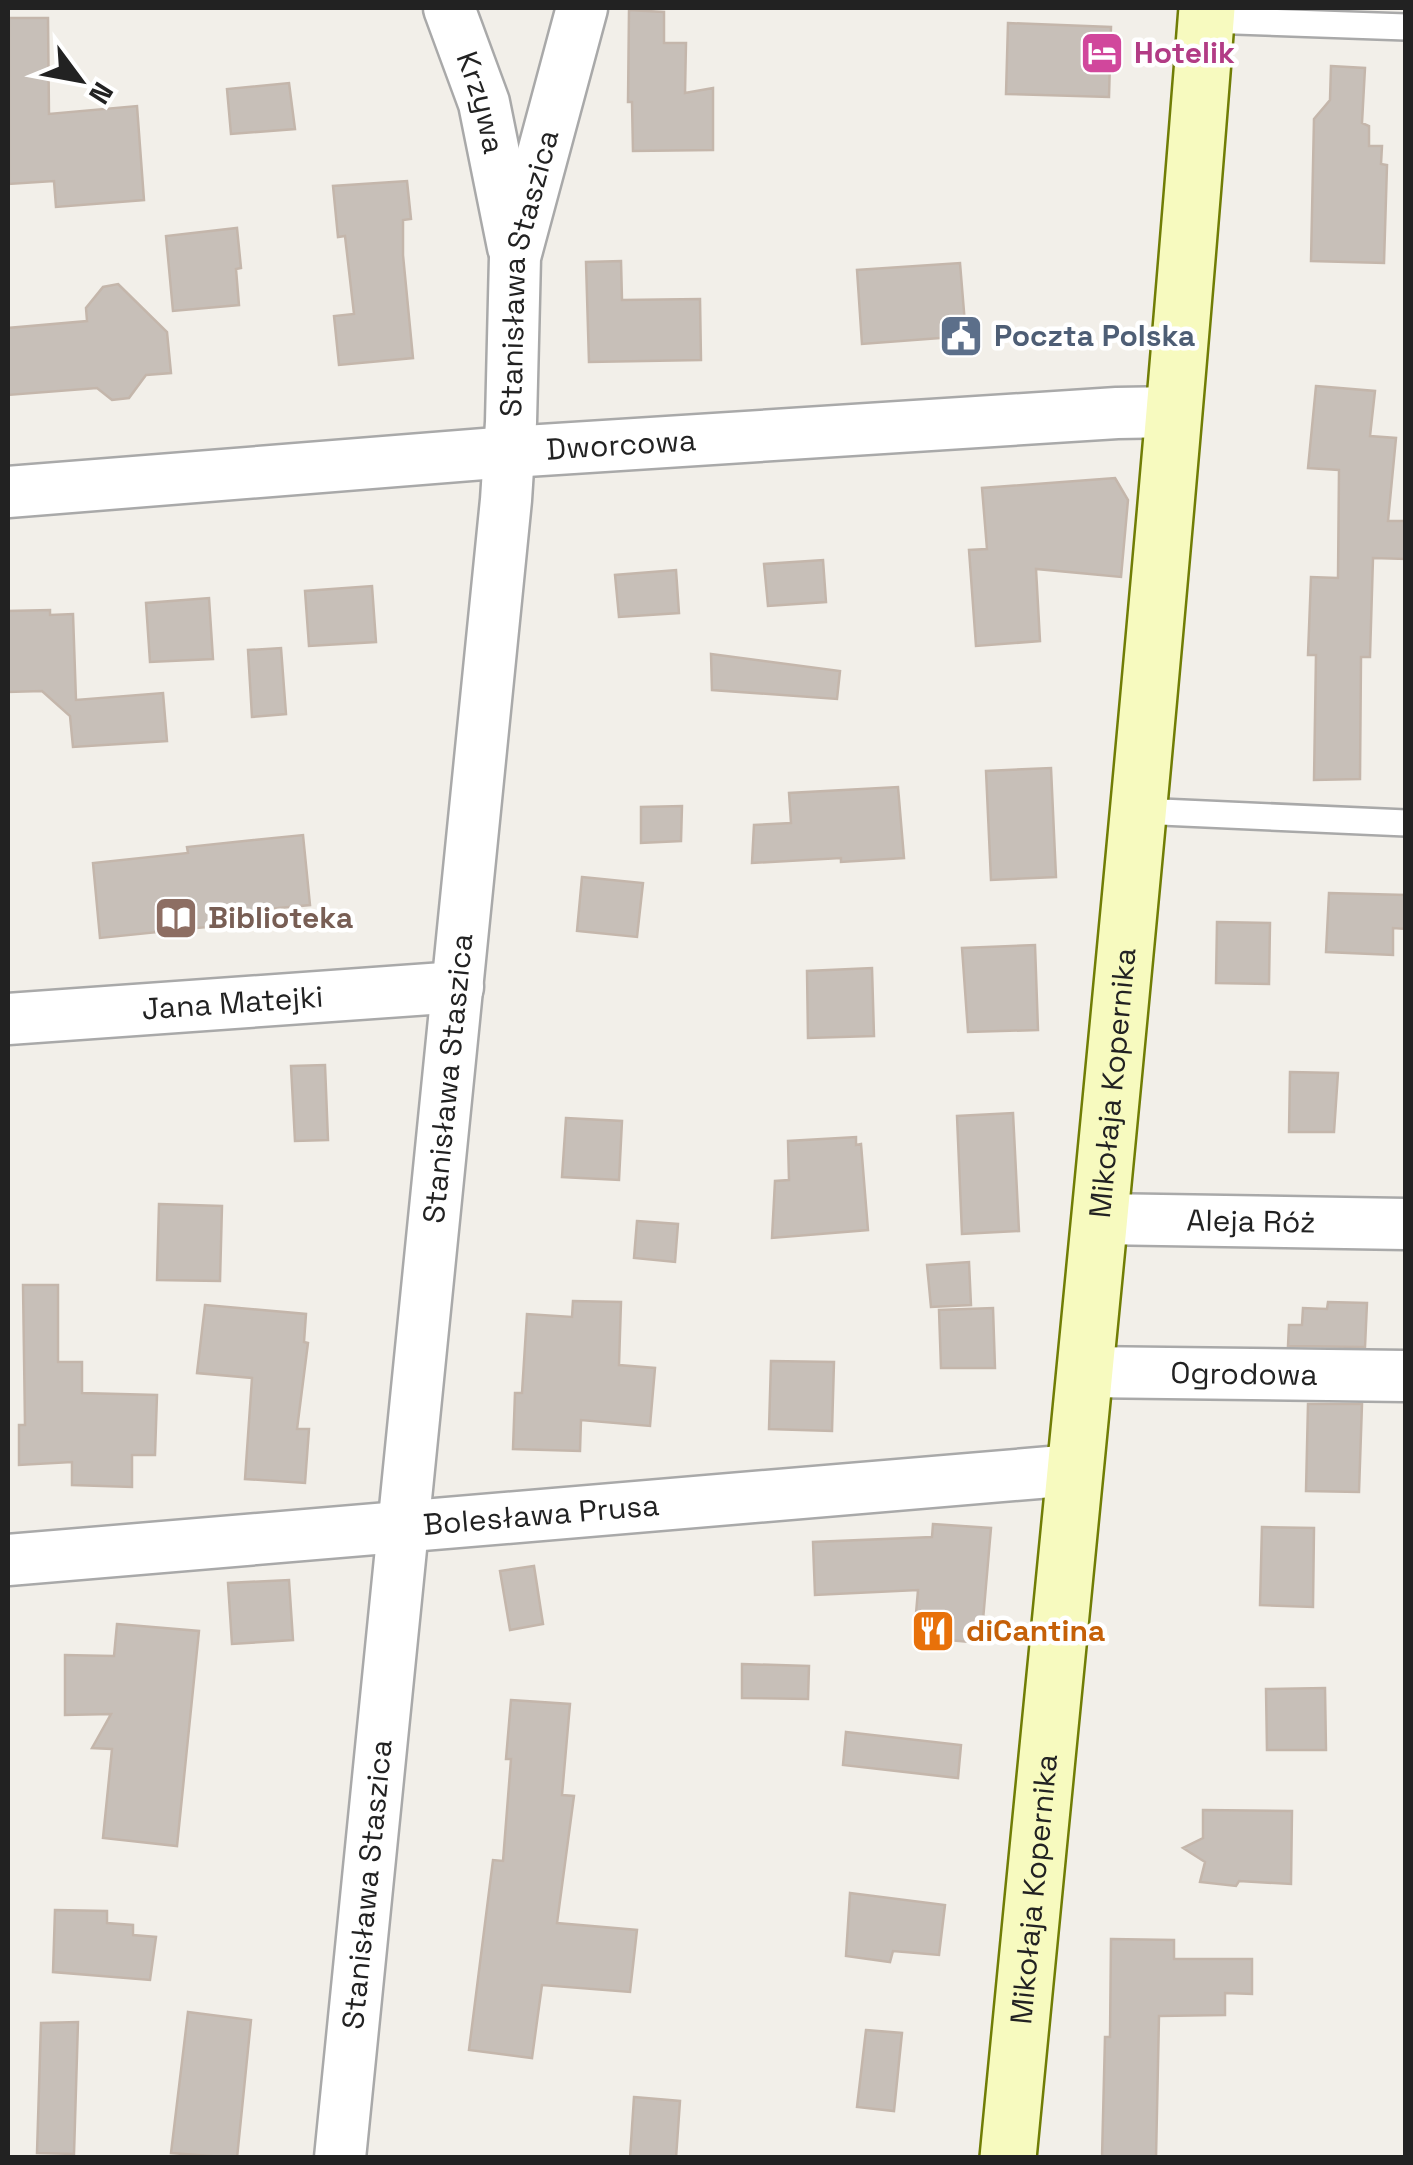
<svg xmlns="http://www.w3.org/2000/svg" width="1413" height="2165" viewBox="0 0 1413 2165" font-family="'Space Grotesk',sans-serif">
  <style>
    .building { fill: #c7bfb8; stroke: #c4b6ab; stroke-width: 2.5 }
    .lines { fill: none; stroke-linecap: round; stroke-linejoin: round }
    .lane-casing { stroke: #a9a9a9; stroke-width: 30 }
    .street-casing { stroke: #a9a9a9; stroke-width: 55 }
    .secondary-casing { stroke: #707d05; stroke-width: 60 }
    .lane { stroke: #fff; stroke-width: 25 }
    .street { stroke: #fff; stroke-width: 50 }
    .secondary { stroke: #f7fabf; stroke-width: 55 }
    .labels { text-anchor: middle; stroke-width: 9; stroke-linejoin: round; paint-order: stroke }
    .hotel-label { font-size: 30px; font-weight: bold; fill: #b23c85; stroke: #fff; text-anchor: start }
    .street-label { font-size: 30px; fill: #222; stroke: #fff }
    .service-label { font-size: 30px; font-weight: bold; fill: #4e5e75; stroke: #fff; text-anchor: start }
    .education-label { font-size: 30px; font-weight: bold; fill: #785e54; stroke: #fff; text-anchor: start }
    .food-label { font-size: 30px; font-weight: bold; fill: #c56008; stroke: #fff; text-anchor: start }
  </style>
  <rect width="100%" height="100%" fill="#f2efe9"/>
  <path class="building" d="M629,10L664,12V43H686L685,93L713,88V150L633,151L632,102H628Z
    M9,18H48L49,114L137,106L144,200L56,207L54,181L9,184Z
    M1008,23L1111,27L1109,97L1006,94Z
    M1331,66L1365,68L1362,123L1369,126V146H1382L1381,164L1387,165L1384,263L1311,261L1314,119L1330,100Z
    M289,83L295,129L231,134L227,89Z
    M407,181L411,219L403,220V255L413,358L339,365L334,316L354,314L345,236L338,237L333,186Z
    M237,228L241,268L236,269L239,305L173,311L166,236Z
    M621,261L622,300L700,299L701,360L589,362L586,262Z
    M960,263L966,336L862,344L857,270Z
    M118,284L167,332L171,373L146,375L129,398L112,400L97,388L8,395V328L87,321L86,308L103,287Z
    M1316,386L1375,391L1370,436L1396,438L1388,521H1406V559L1373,558L1370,657H1361L1360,779L1314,780L1316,655H1308L1311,577L1338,578L1339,470L1308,468Z
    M1115,478L1128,500L1121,577L1036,569L1040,641L976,646L969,550L987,549L982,488Z
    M823,560L826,602L768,606L764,564Z
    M676,570L679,613L619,617L615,575Z
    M372,586L376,642L309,646L305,591Z
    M209,598L213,659L150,662L146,603Z
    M50,610V615L73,614L76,700L163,693L167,741L73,747L70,716L42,691L8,692V611Z
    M281,648L286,714L252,717L248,650Z
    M711,654L840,671L837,699L712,690Z
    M1051,768L1056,877L991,880L986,771Z
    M898,787L904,858L841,862V858L752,863L754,825L791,823L789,793Z
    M682,806L681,841L641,843V807Z
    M303,835L310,905L246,911L247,923L100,938L93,863L188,853L187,847Z
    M582,877L643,883L637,937L577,931Z
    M1329,893L1406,895V929L1393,928V955L1326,952Z
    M1217,922L1270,923L1269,984L1216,983Z
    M1035,945L1038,1030L968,1032L962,948Z
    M872,968L874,1036L808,1038L807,971Z
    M325,1065L328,1140L295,1141L291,1066Z
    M1290,1072L1338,1073L1334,1132H1289Z
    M1013,1113L1019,1231L962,1234L957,1116Z
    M566,1118L622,1121L619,1180L562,1177Z
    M856,1137V1145L861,1144L868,1230L772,1238L775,1181L789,1180L788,1141Z
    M159,1204L222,1206L220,1281L157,1280Z
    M637,1221L678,1224L675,1262L634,1258Z
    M969,1262L971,1305L931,1307L927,1265Z
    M23,1285H58V1362H82V1393L157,1395L155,1455H132V1487L72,1485V1462L19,1465V1425H25Z
    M573,1301L621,1302L619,1365L655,1368L650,1426L581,1420L580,1451L513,1449L515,1393H522L527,1314L572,1317Z
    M1328,1302L1367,1303L1365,1347L1288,1346L1289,1325H1302L1303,1308L1327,1309Z
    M205,1305L306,1314L304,1342L308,1343L297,1429H309L305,1483L245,1479L252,1378L197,1373Z
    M993,1308L995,1368H941L939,1310Z
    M771,1361L834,1362L832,1431L769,1429Z
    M1308,1404H1362L1359,1492L1306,1491Z
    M933,1524L991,1528L981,1643L914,1637L918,1590L815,1595L813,1542L932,1537Z
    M1262,1527L1314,1528L1313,1607L1260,1605Z
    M534,1566L543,1624L510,1630L500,1571Z
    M289,1580L293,1640L232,1644L228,1583Z
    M117,1624L199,1631L177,1846L103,1838L112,1749L92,1748L111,1714L65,1715V1655L114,1656Z
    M742,1664L809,1666L808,1699L742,1698Z
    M1325,1688L1326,1750H1267L1266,1689Z
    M511,1700L570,1704L562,1795L574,1796L557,1923L637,1930L630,1992L542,1985L532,2058L469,2050L493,1860L503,1861L511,1759H506Z
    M846,1732L961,1745L958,1778L843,1765Z
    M1203,1810L1292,1811L1291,1884L1239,1881L1236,1886L1200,1882L1205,1862L1183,1848L1203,1838Z
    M850,1893L945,1905L939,1955L893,1951L890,1962L846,1956Z
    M55,1910L107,1911V1923L133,1925V1935L156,1937L150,1980L53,1972Z
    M1111,1939L1174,1940V1959H1252V1994L1225,1993V2015L1159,2016L1156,2158H1102L1105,2037H1110Z
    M188,2012L251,2020L237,2158L171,2153Z
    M78,2022L74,2154L37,2153L41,2023Z
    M866,2030L902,2033L894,2111L857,2107Z
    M634,2097L680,2101L676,2158H630Z"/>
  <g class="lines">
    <g class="lane-casing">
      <path id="lane" d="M1207,20L1406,27
        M1139,811L1406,823"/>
    </g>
    <g class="street-casing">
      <g id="street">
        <path id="s1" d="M449,8L484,103L513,247"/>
        <path id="s2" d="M8,492L510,452L1117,413L1176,412"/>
        <path id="s3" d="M8,1019L458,987"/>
        <path id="s4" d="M1099,1219L1406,1224"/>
        <path id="s5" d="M1084,1372L1406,1376"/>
        <path id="s6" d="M8,1560L1074,1470"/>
        <path id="s7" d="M340,2158L506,500L511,422L515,257L582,8"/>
      </g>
    </g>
    <g class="secondary-casing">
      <g id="secondary">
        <path id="s8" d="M1008,2158C1077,1441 1152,725 1207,8"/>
      </g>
    </g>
    <use href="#lane" class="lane"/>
    <use href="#street" class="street"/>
    <use href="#secondary" class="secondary"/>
  </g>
  <defs>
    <g id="hotel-square" transform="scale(2.25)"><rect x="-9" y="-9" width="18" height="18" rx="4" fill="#d1479c" stroke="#fff"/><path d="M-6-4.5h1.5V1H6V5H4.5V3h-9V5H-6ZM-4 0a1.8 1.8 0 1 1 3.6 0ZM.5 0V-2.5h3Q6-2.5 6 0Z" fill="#fff"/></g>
    <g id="civic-square" transform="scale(2.25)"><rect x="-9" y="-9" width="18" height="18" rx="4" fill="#5c6f8a" stroke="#fff"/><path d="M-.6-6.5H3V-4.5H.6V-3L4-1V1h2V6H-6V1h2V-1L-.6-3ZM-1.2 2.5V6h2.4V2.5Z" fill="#fff"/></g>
    <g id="library-square" transform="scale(2.25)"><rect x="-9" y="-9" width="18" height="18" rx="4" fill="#8d6e63" stroke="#fff"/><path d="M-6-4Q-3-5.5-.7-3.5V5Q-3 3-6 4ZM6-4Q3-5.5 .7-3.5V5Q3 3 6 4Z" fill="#fff"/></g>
    <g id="restaurant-square" transform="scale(2.25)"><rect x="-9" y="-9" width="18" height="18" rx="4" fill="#e8710a" stroke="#fff"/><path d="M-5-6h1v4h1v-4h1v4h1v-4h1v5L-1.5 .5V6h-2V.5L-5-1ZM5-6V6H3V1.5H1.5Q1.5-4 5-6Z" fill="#fff"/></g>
  </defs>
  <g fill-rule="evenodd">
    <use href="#hotel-square" x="1102" y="53"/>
    <use href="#civic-square" x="961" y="336"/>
    <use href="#library-square" x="176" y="918"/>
    <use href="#restaurant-square" x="933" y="1631"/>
  </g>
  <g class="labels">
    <g class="hotel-label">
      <text x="1134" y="63">Hotelik</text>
    </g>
    <g class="street-label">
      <text dy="10" stroke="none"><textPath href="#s1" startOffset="100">Krzywa</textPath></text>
      <text dy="10" stroke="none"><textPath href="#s7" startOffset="1895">Stanisława Staszica</textPath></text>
      <text dy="10" stroke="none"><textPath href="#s2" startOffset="615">Dworcowa</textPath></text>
      <text dy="10" stroke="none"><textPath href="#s3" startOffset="225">Jana Matejki</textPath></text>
      <text dy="10" stroke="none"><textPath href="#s7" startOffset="1085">Stanisława Staszica</textPath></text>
      <text dy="10" stroke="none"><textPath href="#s8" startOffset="1080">Mikołaja Kopernika</textPath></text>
      <text dy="10" stroke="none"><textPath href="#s4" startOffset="152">Aleja Róż</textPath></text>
      <text dy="10" stroke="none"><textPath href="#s5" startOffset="160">Ogrodowa</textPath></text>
      <text dy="10" stroke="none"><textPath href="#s6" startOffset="535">Bolesława Prusa</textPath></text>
      <text dy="10" stroke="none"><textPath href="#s7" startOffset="275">Stanisława Staszica</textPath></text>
      <text dy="10" stroke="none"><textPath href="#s8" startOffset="270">Mikołaja Kopernika</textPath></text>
    </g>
    <g class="service-label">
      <text x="994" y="346">Poczta Polska</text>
    </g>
    <g class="education-label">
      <text x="208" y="928">Biblioteka</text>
    </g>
    <g class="food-label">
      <text x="966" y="1641">diCantina</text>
    </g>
  </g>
  <rect width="1413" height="2165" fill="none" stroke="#222222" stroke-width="20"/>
  <g transform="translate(80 80) rotate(122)" stroke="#ffffff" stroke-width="8" paint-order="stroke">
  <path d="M0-8L18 38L0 25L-18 38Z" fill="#222222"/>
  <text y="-15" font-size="28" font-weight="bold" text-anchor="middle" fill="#222222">N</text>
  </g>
</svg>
